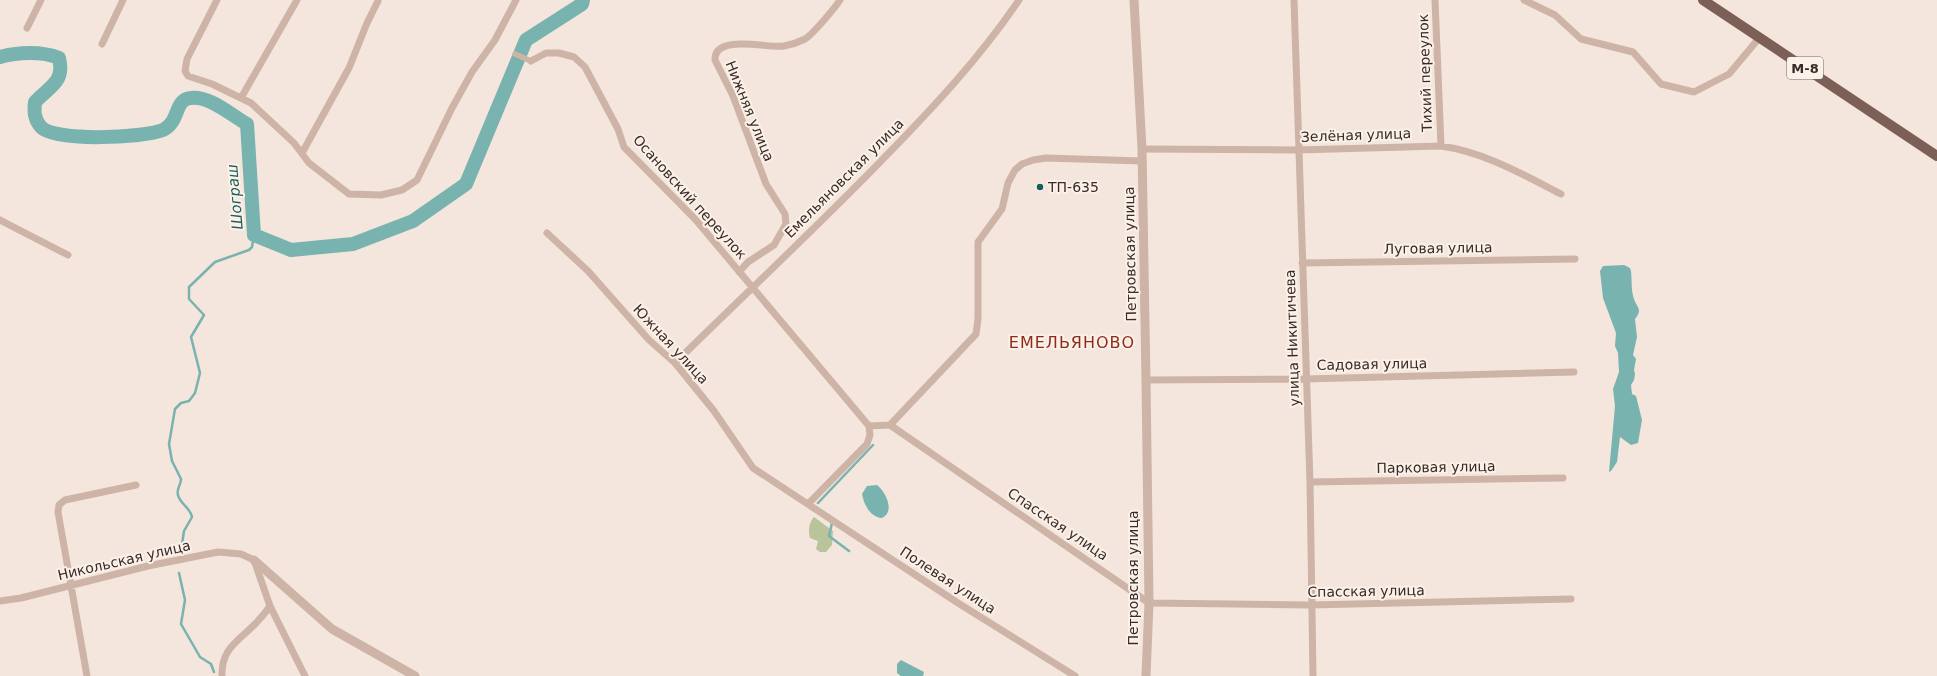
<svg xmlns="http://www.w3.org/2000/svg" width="1937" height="676" viewBox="0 0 1937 676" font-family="'DejaVu Sans',sans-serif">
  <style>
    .green { fill: #bac49a }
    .water { fill: #78b3b0 }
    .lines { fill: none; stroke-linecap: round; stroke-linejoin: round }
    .stream { stroke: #78b3b0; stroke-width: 2.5 }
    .river { stroke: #78b3b0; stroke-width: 14 }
    .pedestrian { stroke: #cdb4a6; stroke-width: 5.5 }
    .minor { stroke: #cdb4a6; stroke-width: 7 }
    .tertiary { stroke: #cdb4a6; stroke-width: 9 }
    .primary { stroke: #7c6058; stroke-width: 10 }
    .poi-dot { fill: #1a5d5b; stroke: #fbf1e8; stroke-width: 1.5 }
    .labels { text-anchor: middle; stroke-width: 4; stroke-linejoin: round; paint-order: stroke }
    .shield { fill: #fbf1e8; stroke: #736662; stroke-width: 1 }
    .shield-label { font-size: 13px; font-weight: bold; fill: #392b28 }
    .street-label { font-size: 14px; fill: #392b28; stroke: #fbf1e8 }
    .poi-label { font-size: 14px; fill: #392b28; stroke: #fbf1e8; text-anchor: start }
    .water-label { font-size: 15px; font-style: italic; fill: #1a5d5b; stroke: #fbf1e8 }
    .quarter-label { font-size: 16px; letter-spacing: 1px; fill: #8d2b1b; stroke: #fbf1e8 }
  </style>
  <rect width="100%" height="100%" fill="#f4e6dc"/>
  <path class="green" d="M814,517L833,531L832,545L826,552H820L816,549L818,541L810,538C808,531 809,522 814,517Z"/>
  <path class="water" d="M1624,265L1630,268L1631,271C1632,280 1631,291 1634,299C1637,308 1643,309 1635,319L1637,337L1633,355L1636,359L1634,370L1635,374L1634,380L1631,385L1632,394L1636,396L1642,420L1638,443L1631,445L1620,437L1617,462L1611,471L1609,472L1615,406L1613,389L1619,372L1618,353L1615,346L1616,333L1603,298L1600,271L1603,266Z
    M877,485C885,491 896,511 882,518C870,517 864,505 862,494L867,486Z
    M901,660L924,672L923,676H901L897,673V664Z"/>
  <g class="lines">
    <path class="stream" d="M818,503L873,445
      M832,523L829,536L849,551
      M181,551L184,531L192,517C190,507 180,504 178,495C176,489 181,485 181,479L172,461L169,444L175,409L181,403L189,401L195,393L200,373L191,337L204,315L189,299V287L215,262L249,250L252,247L254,235
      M179,573L185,600L181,624L200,657L211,664L214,672"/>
    <path class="river" d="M0,57C18,52 42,51 59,58C65,82 50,86 35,102C34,112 34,119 41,127C55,142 143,138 163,130C180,122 174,99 191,98C210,96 231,115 247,124L254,235L291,250L353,244L413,221L466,184L526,40L582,4L583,0"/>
    <path class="pedestrian" d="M515,54L531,61"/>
    <path class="minor" d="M217,0L187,59L185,71L188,76L212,84L251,103L294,143L309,163L349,194L381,195L402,190L417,180L452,108L472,72L495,40L516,0
      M1294,0L1310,482L1313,676
      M1435,0L1441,146
      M1524,0L1555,15L1581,39L1633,52L1661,84L1694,92L1729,74L1760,37
      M27,28L41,0
      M102,44L123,0
      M531,61L546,53H559L574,57L585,67L618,129L624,147L695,219L869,426L890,425L1149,603L1311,605L1571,599
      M241,98L297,0
      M1142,149L1298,150L1441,146C1484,152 1522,174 1561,194
      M302,153L349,68L367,23L378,1
      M0,220L68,255
      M547,233L588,271L649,340L675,363L714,411L753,468L958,603L1075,676
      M1302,263L1575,259
      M739,272L748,262L774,245L786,224L785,214L766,184L733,96L715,60C714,33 770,49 784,46C790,45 799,42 805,39C812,35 835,8 840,0
      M675,363C744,295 814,230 881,161C930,111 979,59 1019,0
      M1146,380L1306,379L1574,372
      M890,425L976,334L978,319V242L1002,209L1008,183L1015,170L1022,164L1033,160L1046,158L1142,161
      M1310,482L1563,478
      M809,503L867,444L870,435L869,426
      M0,601L21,598L148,566L218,552L241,554L254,560L270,606L305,676
      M87,676L58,512L59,505L65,500L136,485
      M222,676C221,648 239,641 256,623C261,618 266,612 270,606"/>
    <path class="tertiary" d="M1134,0L1142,149L1146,380L1149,603L1146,676
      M254,560L332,629L415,676"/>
    <path class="primary" d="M1703,0L1937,156"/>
  </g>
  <circle class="poi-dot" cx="1040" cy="187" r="4"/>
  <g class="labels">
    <rect class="shield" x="1787" y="57" width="36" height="22" rx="3"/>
    <g class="shield-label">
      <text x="1805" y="73">М-8</text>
    </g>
    <g class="street-label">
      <text transform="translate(1425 73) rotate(-92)" y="5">Тихий переулок</text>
      <text transform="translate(750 111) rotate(68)" y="5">Нижняя улица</text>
      <text transform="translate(1356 135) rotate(-2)" y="5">Зелёная улица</text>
      <text transform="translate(844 178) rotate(-45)" y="5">Емельяновская улица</text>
      <text transform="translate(690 197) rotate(48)" y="5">Осановский переулок</text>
      <text transform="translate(1438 248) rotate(-1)" y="5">Луговая улица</text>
      <text transform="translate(1130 254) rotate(-91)" y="5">Петровская улица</text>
      <text transform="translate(1292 338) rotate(-92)" y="5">улица Никитичева</text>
      <text transform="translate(671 344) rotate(47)" y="5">Южная улица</text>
      <text transform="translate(1372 364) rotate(-1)" y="5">Садовая улица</text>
      <text transform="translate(1436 467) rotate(-1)" y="5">Парковая улица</text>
      <text transform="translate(1058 524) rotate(34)" y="5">Спасская улица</text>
      <text transform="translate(124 560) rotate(-13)" y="5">Никольская улица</text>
      <text transform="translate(1133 578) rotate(-90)" y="5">Петровская улица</text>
      <text transform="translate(948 580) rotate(33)" y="5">Полевая улица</text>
      <text transform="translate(1366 591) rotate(-1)" y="5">Спасская улица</text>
    </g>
    <g class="poi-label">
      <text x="1048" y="192">ТП-635</text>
    </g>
    <g class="water-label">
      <text transform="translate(235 197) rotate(-95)" y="5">Шограш</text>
    </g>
    <g class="quarter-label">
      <text x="1072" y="348">ЕМЕЛЬЯНОВО</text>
    </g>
  </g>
</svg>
